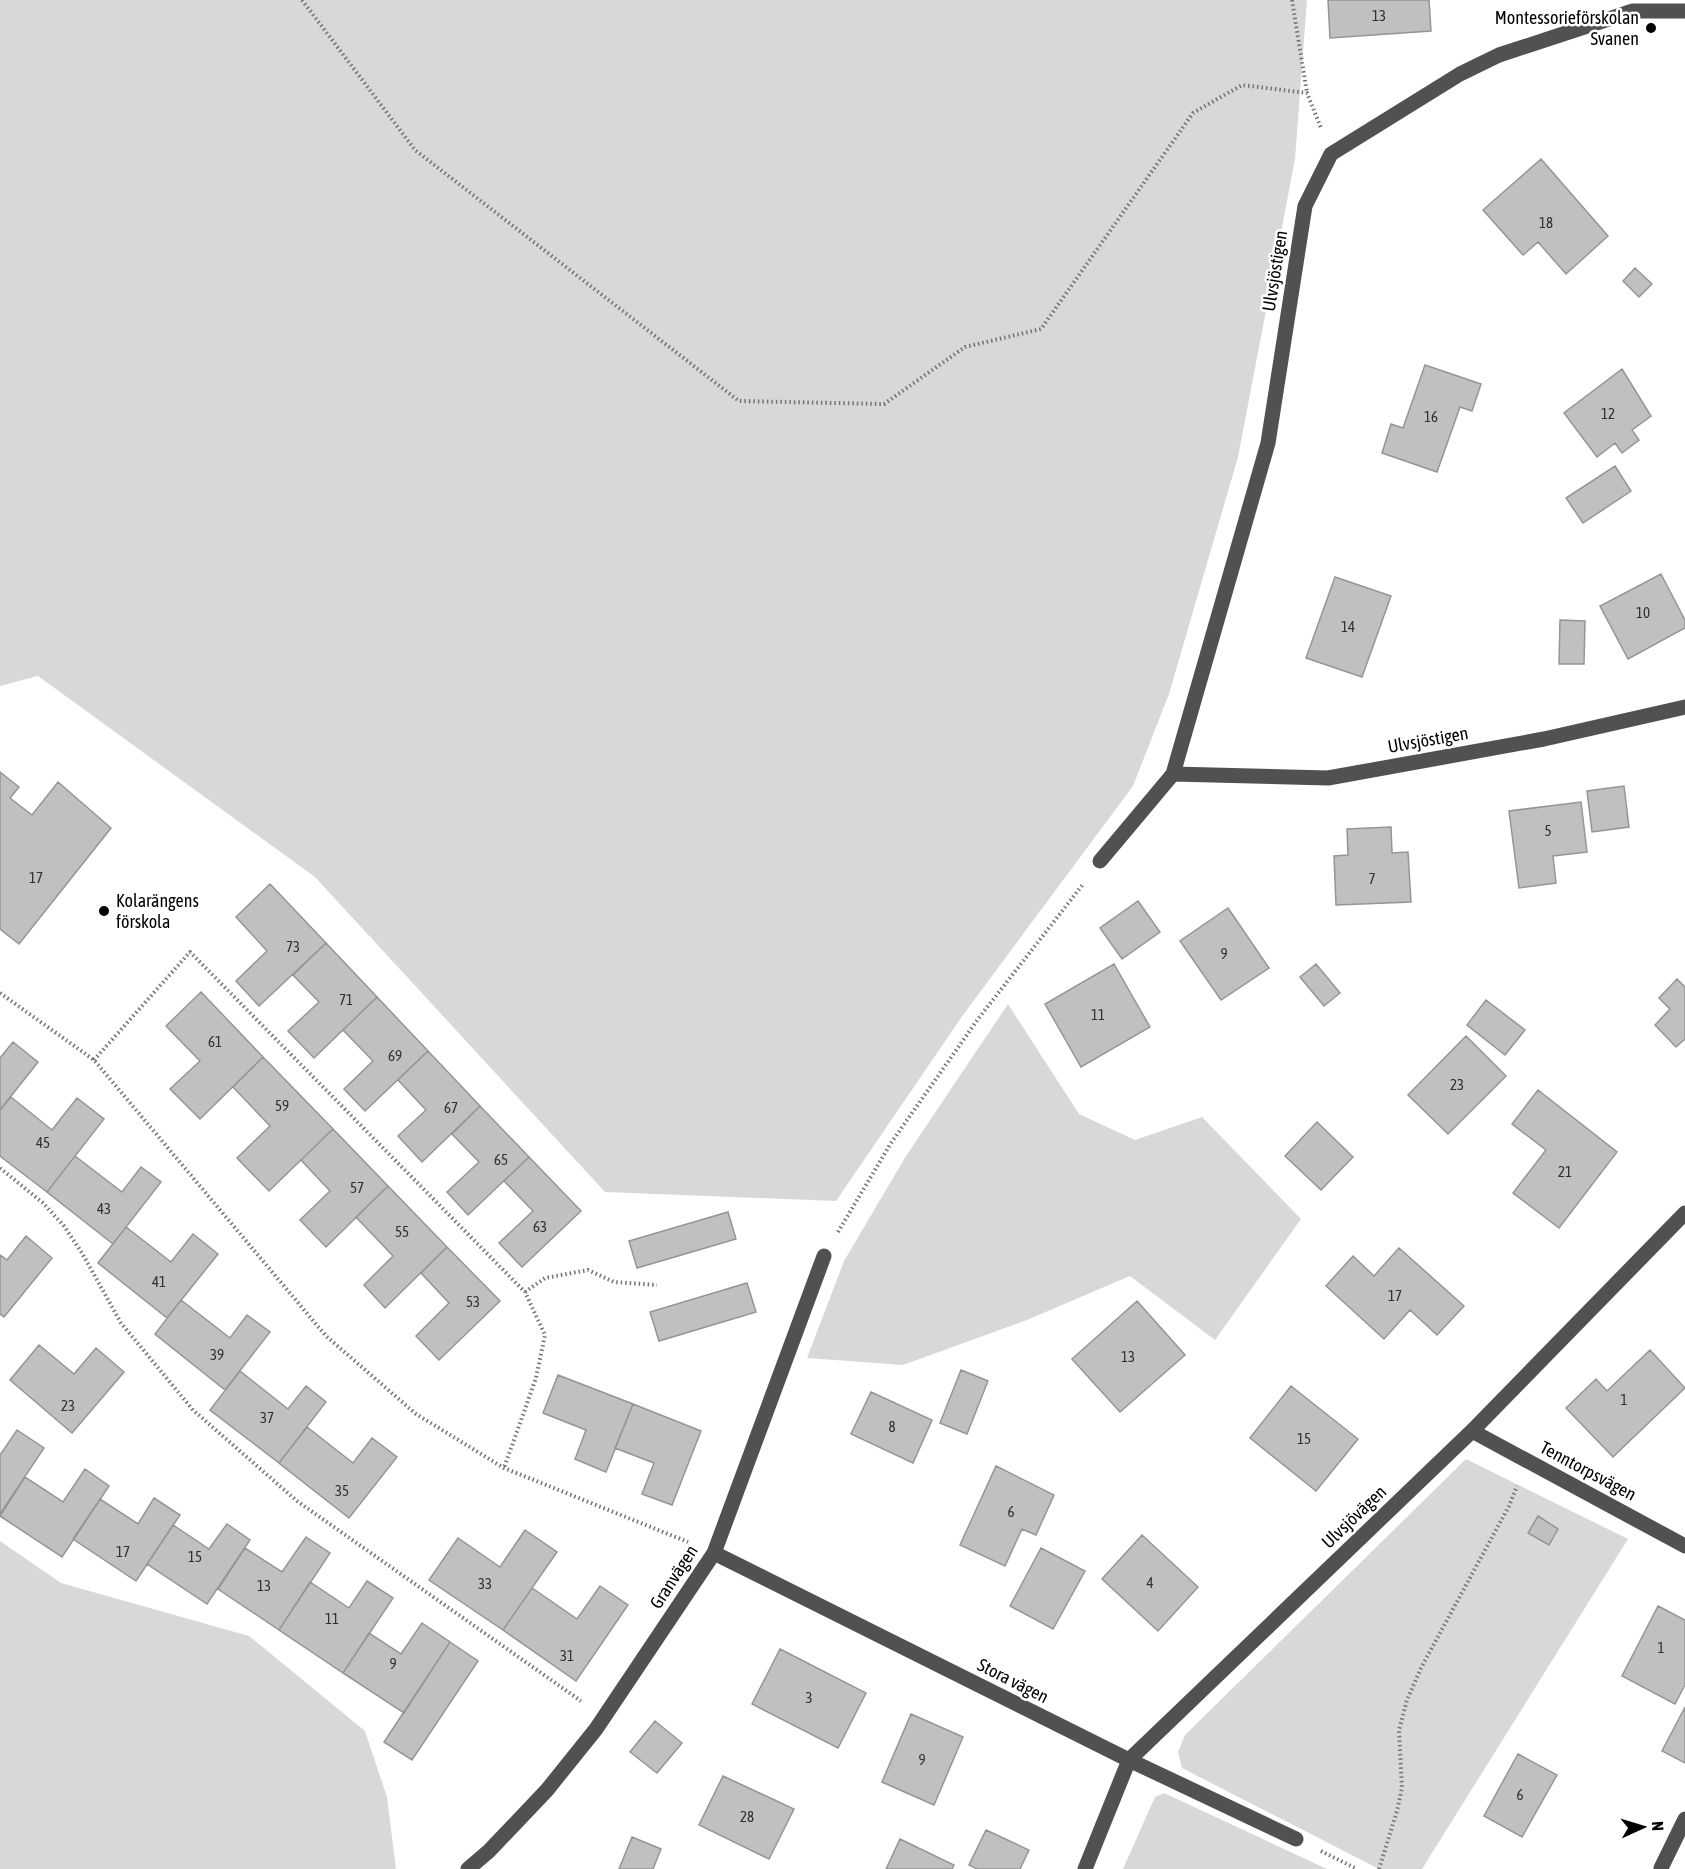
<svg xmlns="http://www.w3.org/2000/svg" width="1685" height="1869" viewBox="0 0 1685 1869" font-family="'Asap Condensed',sans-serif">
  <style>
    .green { fill: #d8d8d8 }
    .building { fill: #c0c0c0; stroke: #959595; stroke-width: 1.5 }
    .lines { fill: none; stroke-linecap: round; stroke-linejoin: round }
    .path { stroke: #737373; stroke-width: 4; stroke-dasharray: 1.5 3; stroke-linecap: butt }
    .minor { stroke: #515151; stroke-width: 15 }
    .poi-dot { fill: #000; stroke: #fff; stroke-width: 2 }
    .labels { text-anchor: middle; stroke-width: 5; stroke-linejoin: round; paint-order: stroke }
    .number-label { font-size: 15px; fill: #303030 }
    .poi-label { font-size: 18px; fill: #000; stroke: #fff; text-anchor: end }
    .street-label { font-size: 18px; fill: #000; stroke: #fff }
  </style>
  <rect width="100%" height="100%" fill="#fff"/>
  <path class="green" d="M0,0H1307L1295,159L1238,457L1169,694L1133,786L963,1015L836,1201L605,1192L315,877L38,676L0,686Z
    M1008,1004L1079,1114L1135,1140L1202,1117L1301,1219L1215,1340L1130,1276L1027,1320L903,1365L807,1358L844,1261L906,1156Z
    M1466,1459L1628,1539L1422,1869H1379L1182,1768L1178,1752L1185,1735Z
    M0,1541L61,1583L249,1636L365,1731L387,1797L396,1869H0Z
    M1164,1793L1327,1869H1123L1155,1797Z"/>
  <path class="building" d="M1328,0H1429L1431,31L1330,38Z
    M1541,159L1608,236L1566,274L1538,242L1523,255L1483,210Z
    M1635,268L1652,284L1639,297L1623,281Z
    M1425,365L1481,384L1472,411L1460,407L1437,472L1382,453L1391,424L1403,428Z
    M1622,369L1651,416L1632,430L1639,440L1622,453L1615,443L1597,457L1564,413Z
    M1615,466L1631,491L1583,523L1566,498Z
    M1661,574L1685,620V628L1628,659L1600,606Z
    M1335,577L1391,596L1362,677L1306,658Z
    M1560,620L1585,621L1584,664H1559Z
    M0,772L19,787L10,798L32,815L58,782L111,828L19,944L0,929Z
    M1624,786L1629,827L1592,832L1587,791Z
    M1581,802L1587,852L1553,856L1556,883L1519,888L1509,811Z
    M1391,827L1392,853L1408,852L1411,902L1336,905L1334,856L1348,855L1347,829Z
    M270,884L326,943L259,1006L236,981L267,951L236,917Z
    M1138,901L1160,932L1122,959L1100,928Z
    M1228,908L1269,968L1221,1000L1180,941Z
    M326,943L377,997L314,1058L288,1031L319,1002L293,975Z
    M1114,964L1150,1027L1081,1067L1045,1004Z
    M1316,964L1340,993L1324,1006L1300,977Z
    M1677,979L1685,987V1039L1676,1047L1655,1025L1670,1009L1659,998Z
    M201,992L263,1057L200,1119L170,1089L200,1061L166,1026Z
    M377,997L428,1051L365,1111L344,1089L373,1061L343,1030Z
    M1486,1000L1525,1030L1505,1055L1467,1025Z
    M1466,1036L1506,1076L1448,1134L1408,1095Z
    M13,1042L38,1062L0,1110V1058Z
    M428,1051L480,1106L422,1162L398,1136L426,1110L398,1080Z
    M263,1057L333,1129L269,1191L237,1158L270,1126L233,1087Z
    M1538,1090L1617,1152L1559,1228L1513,1193L1546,1150L1512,1124Z
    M11,1097L52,1130L77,1098L104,1119L47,1192L0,1156V1110Z
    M480,1106L529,1157L468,1215L447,1192L479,1162L452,1134Z
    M1317,1122L1353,1157L1321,1190L1285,1156Z
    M333,1129L388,1186L326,1247L300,1220L330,1191L301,1160Z
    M75,1156L122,1192L141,1167L161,1182L113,1244L47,1192Z
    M529,1157L581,1211L522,1267L499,1243L533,1211L504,1181Z
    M388,1186L447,1247L385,1308L364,1285L393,1256L356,1217Z
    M728,1212L736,1239L637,1268L629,1241Z
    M126,1227L171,1262L193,1234L218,1254L167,1318L98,1263Z
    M26,1236L52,1258L4,1317L0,1314V1255L7,1260Z
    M447,1247L500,1301L439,1360L416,1336L449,1303L421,1273Z
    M1399,1248L1464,1306L1437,1335L1410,1310L1384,1339L1326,1286L1353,1256L1374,1276Z
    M747,1283L756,1312L659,1341L650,1312Z
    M181,1300L230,1338L247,1315L270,1332L225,1390L155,1334Z
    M1137,1301L1185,1355L1120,1412L1072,1359Z
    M39,1345L74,1374L96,1348L124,1372L72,1433L10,1380Z
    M1650,1350L1685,1388L1613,1457L1566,1408L1596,1379L1607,1391Z
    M961,1370L988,1381L967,1434L940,1423Z
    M240,1371L288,1409L306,1386L326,1402L279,1463L210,1410Z
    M558,1375L633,1404L606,1472L575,1459L586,1430L543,1413Z
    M1291,1386L1358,1439L1316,1491L1250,1438Z
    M871,1392L932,1420L913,1463L851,1434Z
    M633,1404L701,1431L672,1505L642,1494L654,1463L615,1448Z
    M307,1427L353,1463L372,1438L397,1457L349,1518L279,1463Z
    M17,1430L44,1448L0,1514V1455Z
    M996,1466L1054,1495L1036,1535L1022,1529L1005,1566L960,1545Z
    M85,1469L109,1486L62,1557L0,1516L25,1477L63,1502Z
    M154,1498L180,1515L136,1581L73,1539L100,1499L138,1524Z
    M1538,1516L1558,1529L1549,1545L1528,1533Z
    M227,1524L250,1540L207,1604L147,1564L173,1525L209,1549Z
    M525,1530L557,1552L503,1630L429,1580L458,1538L500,1567Z
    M1142,1535L1198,1587L1158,1631L1102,1579Z
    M306,1537L330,1553L279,1630L218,1589L245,1548L282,1572Z
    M1041,1548L1085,1571L1053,1629L1010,1606Z
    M367,1581L393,1598L343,1673L279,1630L310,1582L349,1608Z
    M600,1586L628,1605L576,1681L503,1630L532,1588L577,1619Z
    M1658,1606L1685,1620V1685L1675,1704L1622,1676Z
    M422,1623L450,1642L404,1713L343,1673L369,1633L401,1654Z
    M450,1642L478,1661L412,1760L384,1742Z
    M780,1649L866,1693L838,1748L752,1704Z
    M1685,1707V1763L1662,1751Z
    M911,1714L963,1737L934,1805L882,1782Z
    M655,1721L682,1743L657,1773L630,1752Z
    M1518,1754L1557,1775L1522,1837L1484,1816Z
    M723,1776L794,1809L769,1859L699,1825Z
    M986,1830L1029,1850L1020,1869H977L969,1865Z
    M632,1837L661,1849L653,1869H619Z
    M900,1839L954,1865L952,1869H886Z"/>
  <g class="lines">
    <path class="path" d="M302,0L415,150L739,401L884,404L965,347L1041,329L1193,113L1242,85L1307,93L1321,128
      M1292,0L1307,93
      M0,993L94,1060L326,1336L416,1414L504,1468L688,1542
      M94,1060L190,952L525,1292L545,1335L536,1378L504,1468
      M0,1168L43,1203L64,1226L82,1253L121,1323L193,1410L297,1501L581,1701
      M838,1232L891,1143L978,1019L1084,883
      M525,1292L545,1278L588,1270L614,1282L657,1285
      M1321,1851L1357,1869
      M1379,1869L1397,1811L1402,1788L1399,1730L1407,1700L1421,1668L1509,1506L1517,1486"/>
    <path class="minor" d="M1685,11H1633L1499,55L1460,74L1331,154L1305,206L1268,443L1173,774L1328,778L1544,739L1685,707
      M1100,861L1173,774
      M1472,1431L1685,1546
      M714,1553L1129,1760L1296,1839
      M1661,1868L1685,1819
      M468,1869L489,1851L547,1790L596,1729L714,1553L824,1256
      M1085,1869L1129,1760L1472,1431L1685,1213"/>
  </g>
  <g class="poi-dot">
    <circle cx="1651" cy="28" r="6"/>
    <circle cx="104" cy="911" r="6"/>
  </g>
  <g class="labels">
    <g class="number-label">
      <text x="1379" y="21">13</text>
      <text x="1546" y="228">18</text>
      <text x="1608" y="419">12</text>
      <text x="1431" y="422">16</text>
      <text x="1643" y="618">10</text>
      <text x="1348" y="632">14</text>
      <text x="1548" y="836">5</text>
      <text x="36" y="883">17</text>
      <text x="1372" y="884">7</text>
      <text x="293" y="952">73</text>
      <text x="1224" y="959">9</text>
      <text x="346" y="1005">71</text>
      <text x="1098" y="1020">11</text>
      <text x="215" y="1047">61</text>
      <text x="395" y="1061">69</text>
      <text x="1457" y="1090">23</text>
      <text x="282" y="1111">59</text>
      <text x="451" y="1113">67</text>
      <text x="43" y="1148">45</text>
      <text x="501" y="1165">65</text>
      <text x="1565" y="1177">21</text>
      <text x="357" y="1193">57</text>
      <text x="104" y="1214">43</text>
      <text x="540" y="1232">63</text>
      <text x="402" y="1237">55</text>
      <text x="159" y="1287">41</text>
      <text x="1395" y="1301">17</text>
      <text x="473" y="1307">53</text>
      <text x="217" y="1360">39</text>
      <text x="1128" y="1362">13</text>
      <text x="1624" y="1405">1</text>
      <text x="68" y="1411">23</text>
      <text x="267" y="1423">37</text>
      <text x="892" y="1432">8</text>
      <text x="1304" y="1444">15</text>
      <text x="342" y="1496">35</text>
      <text x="1011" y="1517">6</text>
      <text x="123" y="1557">17</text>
      <text x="195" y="1562">15</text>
      <text x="1150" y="1588">4</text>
      <text x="485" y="1589">33</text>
      <text x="264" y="1591">13</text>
      <text x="332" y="1624">11</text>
      <text x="1661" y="1653">1</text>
      <text x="567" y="1661">31</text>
      <text x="393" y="1669">9</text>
      <text x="809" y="1703">3</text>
      <text x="922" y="1765">9</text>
      <text x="1520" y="1800">6</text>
      <text x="747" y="1822">28</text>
    </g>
    <g class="poi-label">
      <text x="1639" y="24">Montessorieförskolan<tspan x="1639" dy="21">Svanen</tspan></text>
      <text x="116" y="907" text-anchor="start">Kolarängens<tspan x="116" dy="21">förskola</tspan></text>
    </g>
    <g class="street-label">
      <text transform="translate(1275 271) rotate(-81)" y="6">Ulvsjöstigen</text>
      <text transform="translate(1428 740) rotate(-10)" y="6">Ulvsjöstigen</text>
      <text transform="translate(1588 1471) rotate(28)" y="6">Tenntorpsvägen</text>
      <text transform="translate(1354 1517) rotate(-44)" y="6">Ulvsjövägen</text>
      <text transform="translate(674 1577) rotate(-57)" y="6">Granvägen</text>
      <text transform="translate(1013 1681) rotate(27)" y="6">Stora vägen</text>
    </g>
  </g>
  <g transform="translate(1643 1827) rotate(86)" stroke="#ffffff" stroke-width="4.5" paint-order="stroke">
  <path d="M0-4.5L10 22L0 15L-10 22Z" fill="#000000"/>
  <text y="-9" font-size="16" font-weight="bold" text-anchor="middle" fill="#000000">N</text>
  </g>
</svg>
